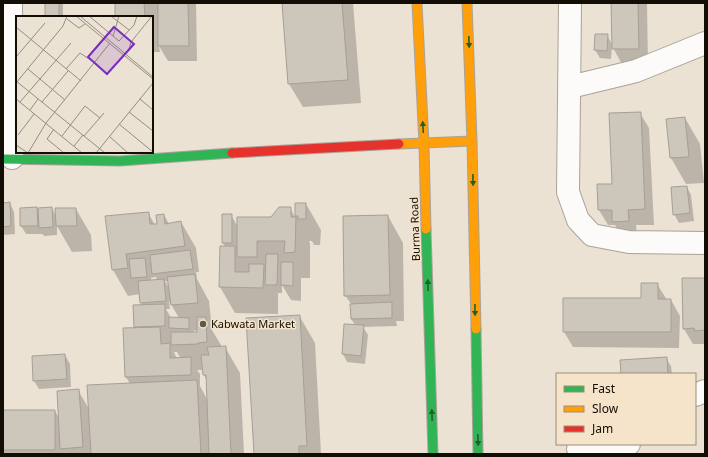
<svg xmlns="http://www.w3.org/2000/svg" width="708" height="457" viewBox="0 0 708 457" font-family="'Noto Sans',sans-serif">
  <style>
    .shadow { fill: #0003; fill-rule: evenodd }
    .building { fill: #cdc6bb; stroke: #a69f95 }
    .lines { fill: none; stroke-linecap: round; stroke-linejoin: round }
    .street-casing { stroke: #aaa298; stroke-width: 24 }
    .fast-casing { stroke: #aaa298; stroke-width: 11 }
    .slow-casing { stroke: #aaa298; stroke-width: 11 }
    .jam-casing { stroke: #aaa298; stroke-width: 11 }
    .street { stroke: #fcfbf9; stroke-width: 22 }
    .fast { stroke: #30b455; stroke-width: 9 }
    .slow { stroke: #ff9f0a; stroke-width: 9 }
    .jam { stroke: #e5322d; stroke-width: 9 }
    .oneway { fill: #21602d }
    .poi-dot { fill: #5e584d; stroke: #f5e4ca; stroke-width: 1.5 }
    .labels { text-anchor: middle; stroke-width: 3; stroke-linejoin: round; paint-order: stroke }
    .street-label { font-size: 11px; fill: #120d05; stroke: #f5e4ca }
    .poi-label { font-size: 11px; fill: #120d05; stroke: #f5e4ca; text-anchor: start }
    .inset-road { fill: none; stroke: #948d81; stroke-width: 1 }
    .view { fill: #7b2cbf; fill-opacity: 0.15; stroke: #7b2cbf; stroke-width: 2 }
    .inset-edge { fill: none; stroke: #120d05; stroke-width: 2 }
  </style>
  <rect width="100%" height="100%" fill="#ebe2d4"/>
  <path class="shadow" d="M46,3H63V17H46Z
    M116,3H196L197,61H168L159,46L160,52H152V17H116Z
    M283,3H353L361,103L303,107L289,84Z
    M612,3H647L648,64H622L612,46L611,59L600,58L595,50L596,35H607L613,46Z
    M640,113L649,128L654,225H636L637,236L622,237L615,225H608L599,210L613,185Z
    M685,118L700,144L704,183L686,184L671,158L667,120Z
    M687,187L691,195L694,221L679,223L674,214Z
    M10,203L14,212L15,234L3,235V204Z
    M296,204H306L321,230L320,245H314L312,241H309L310,244V278H301V301L291,300L282,285V293H278V314L235,313L220,287L225,247L223,243L231,215L238,227L272,218L290,208L295,217Z
    M52,208L56,216L76,209L91,235L92,251L72,252L57,226V235L44,236L43,234H26L21,226V209Z
    M148,213L155,225H159L164,215L169,224L181,222L196,248L199,272H196L197,277H196L209,301L212,330L221,345V348L225,347L240,373L244,454H65L64,452V454H3V411H55L60,420L78,390L89,409L130,384L126,377L136,329L135,327L143,306L141,302L140,294L128,296L113,270L106,217ZM156,277L157,280L151,281V278ZM165,281H169L170,290ZM169,301L179,318H171L166,309H170ZM198,330V333H193V331ZM174,352H177L181,359H177ZM197,370H204V375L207,381L208,401L200,386V374Z
    M388,216L403,243L404,321H396L397,326L363,327L368,335L365,364L347,362L343,354L356,326L351,319V304L345,295Z
    M705,279V346L704,344H693L684,329Z
    M657,284L667,300H671L680,316L679,348L573,347L564,332L642,299Z
    M300,317L315,343L321,454H255Z
    M65,355L70,364L71,387L39,389L34,381Z
    M666,358L671,366L672,374H622Z"/>
  <path class="building" d="M45,3H59V17H45Z
    M115,3H144L145,17H115Z
    M158,3H188L189,46H158Z
    M282,3H342L348,80L288,84Z
    M611,3H638L639,49H612Z
    M595,34H608L607,51L594,50Z
    M641,112L645,209L628,210L629,221L612,222V210H598L597,184H612L609,113Z
    M685,117L689,157L670,158L666,119Z
    M687,186L690,213L673,215L671,187Z
    M10,202L11,226L3,227V203Z
    M295,203H306V219H298V216H295Z
    M37,207L38,226H20V208Z
    M52,207L53,227L39,228L38,208Z
    M279,207H291V217H296L295,252L284,253L285,241H257V257H237V217H271Z
    M55,208H76L77,226H56Z
    M149,212L150,224H157L156,215L164,214L165,224L181,221L185,246L126,254L128,268L112,270L105,216Z
    M222,214H232V243H222Z
    M388,215L390,295L344,296L343,216Z
    M220,246H235V272H249V264H264L263,288L219,287Z
    M190,250L193,269L152,274L150,255Z
    M266,254H278L277,285H265Z
    M145,258L147,277L131,278L129,259Z
    M281,262H293V286L281,285Z
    M195,274L198,303L171,305L167,277Z
    M682,278H705V330L695,331L694,328L683,329Z
    M164,279L166,301L140,303L138,281Z
    M641,283H658V299H671V332H563V298H641Z
    M392,302V318L351,319L350,304Z
    M165,304V326L134,327L133,305Z
    M300,315L307,446H299V454H254L246,318Z
    M169,317L189,318V329L169,328Z
    M197,317H206L207,342L198,343V344L171,345V332H197Z
    M344,324L364,325L361,356L342,354Z
    M160,327L161,344L170,343V358L191,357V375L125,377L123,328Z
    M226,346L231,454H209L206,375H203L201,355H209L207,347Z
    M65,354L67,379L33,381L32,356Z
    M667,357L668,374H621L620,360Z
    M197,380L201,454H91L87,385Z
    M79,389L83,447L60,449L57,391Z
    M3,410H55V450H3Z"/>
  <g class="lines">
    <g class="street-casing">
      <path id="street" d="M11,3L12,158
        M570,3L568,192L578,220L592,235L629,242L705,243
        M570,87L636,71L705,43
        M695,395L705,391
        M578,449L629,444"/>
    </g>
    <g class="fast-casing">
      <path id="fast" d="M3,159L120,161L232,153
        M426,229L433,454
        M476,329L478,454"/>
    </g>
    <g class="slow-casing">
      <path id="slow" d="M417,3L424,144L426,229
        M467,3L472,141L476,329
        M399,144L472,141"/>
    </g>
    <g class="jam-casing">
      <path id="jam" d="M232,153L399,144"/>
    </g>
    <use href="#street" class="street"/>
    <use href="#fast" class="fast"/>
    <use href="#slow" class="slow"/>
    <use href="#jam" class="jam"/>
  </g>
  <defs><path id="oneway-solid" d="M-6-.8H1V-3.2L6.5 0L1 3.2V.8H-6Z"/></defs>
  <g class="oneway">
    <use href="#oneway-solid" transform="translate(469 42) rotate(88)"/>
    <use href="#oneway-solid" transform="translate(423 127) rotate(-93)"/>
    <use href="#oneway-solid" transform="translate(473 180) rotate(89)"/>
    <use href="#oneway-solid" transform="translate(428 285) rotate(-92)"/>
    <use href="#oneway-solid" transform="translate(475 310) rotate(89)"/>
    <use href="#oneway-solid" transform="translate(432 415) rotate(-92)"/>
    <use href="#oneway-solid" transform="translate(478 440) rotate(89)"/>
  </g>
  <circle class="poi-dot" cx="203" cy="324" r="4"/>
  <g class="labels">
    <g class="street-label">
      <text transform="translate(415 229) rotate(-92)" y="4">Burma Road</text>
    </g>
    <g class="poi-label">
      <text x="211" y="328">Kabwata Market</text>
    </g>
  </g>
  <g transform="translate(16 16)">
    <rect width="137" height="137" fill="#ebe2d4"/>
    <path class="inset-road" d="M60,0L137,63M64,0L137,61M73,0L103,25L118,9L121,0M95,0L113,14M51,3L63,12L69,8M0,11L65,65M97,20L103,0M113,33L115,26L136,0M0,41L29,7M12,53L49,84M50,53L64,37L79,47M0,65L89,137M0,67L47,10L51,0M0,83L66,137M124,83L137,94M4,86L55,27M26,86L52,55M14,94L22,83M113,96L137,115M103,108L137,136M38,113L31,123L48,137M2,119L18,98M46,120L69,90L84,102M68,120L88,97M93,120L112,137M0,129L12,137M58,130L67,119M12,137L30,107L94,27M80,137L137,67"/>
    <path class="view" d="M98,11L118,28L91,58L72,41Z"/>
    <rect width="137" height="137" class="inset-edge"/>
  </g>
  <rect width="708" height="457" fill="none" stroke="#120d05" stroke-width="8"/>
  <rect x="556" y="373" width="140" height="72" fill="#f5e4ca" stroke="#9a8e7b"/>
  <rect x="564" y="386" width="20" height="6" fill="#30b455" stroke="#9a8e7b"/>
  <text x="592" y="393" font-size="12" fill="#120d05">Fast</text>
  <rect x="564" y="406" width="20" height="6" fill="#ff9f0a" stroke="#9a8e7b"/>
  <text x="592" y="413" font-size="12" fill="#120d05">Slow</text>
  <rect x="564" y="426" width="20" height="6" fill="#e5322d" stroke="#9a8e7b"/>
  <text x="592" y="433" font-size="12" fill="#120d05">Jam</text>
</svg>
